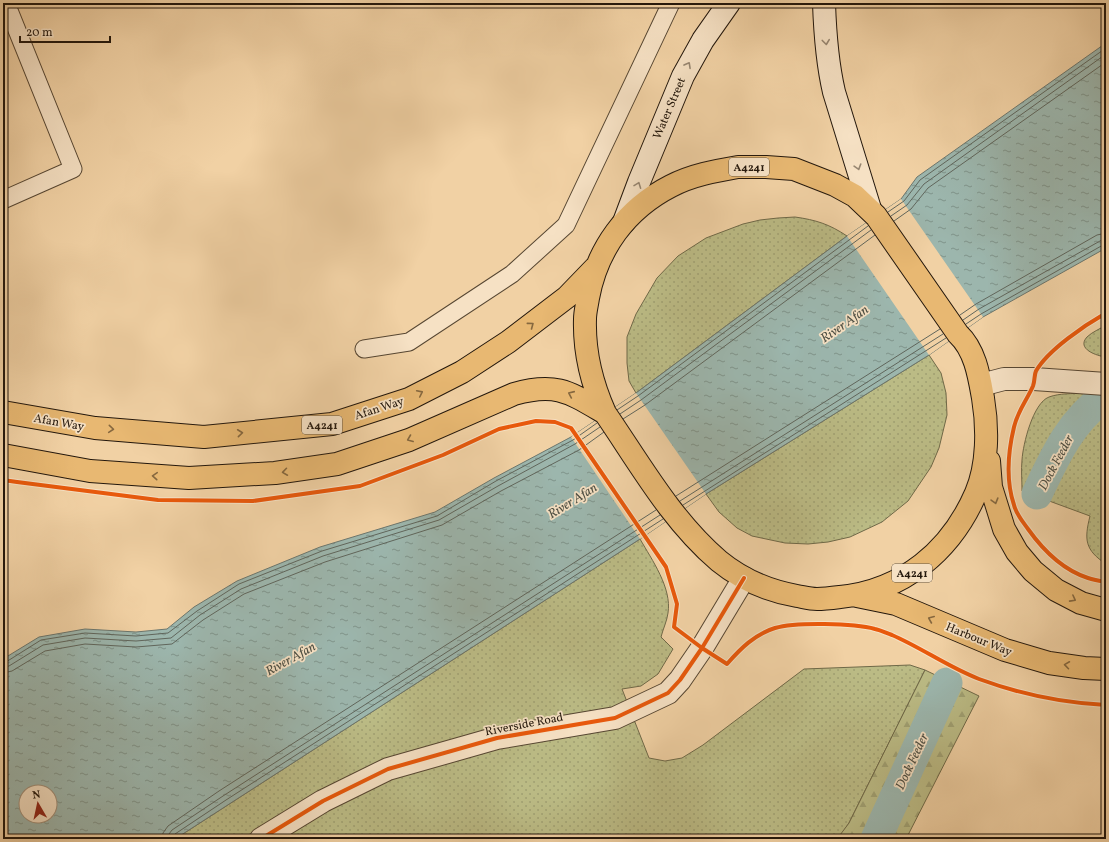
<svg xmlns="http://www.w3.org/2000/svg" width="1109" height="842" viewBox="0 0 1109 842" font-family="Vollkorn,serif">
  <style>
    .grass { fill: url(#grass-dots); stroke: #6f6948 }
    .forest { fill: url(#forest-firs); stroke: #6f6948 }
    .water { fill: url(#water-ripples); stroke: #6c766d; fill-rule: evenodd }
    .pier { fill: #f1d1a4 }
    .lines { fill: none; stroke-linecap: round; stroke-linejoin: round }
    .shore { stroke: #60665c; stroke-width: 1 }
    .canal { stroke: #9cb6ad; stroke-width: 31 }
    .lane-casing { stroke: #564632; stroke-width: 19 }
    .street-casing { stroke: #564632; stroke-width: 24 }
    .secondary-casing { stroke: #23170c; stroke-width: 24 }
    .primary-casing { stroke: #23170c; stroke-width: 24 }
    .lane { stroke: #f6e1c4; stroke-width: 17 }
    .street { stroke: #f6e1c4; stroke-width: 22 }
    .secondary { stroke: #f6e1c4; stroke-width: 22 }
    .primary { stroke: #e8b872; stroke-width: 22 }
    .cycleway-casing { stroke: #f6e1c4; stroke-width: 6 }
    .cycleway { stroke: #e8590c; stroke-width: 4 }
    .oneway { stroke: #978671 }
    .oneway2 { stroke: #86683f }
    .labels { text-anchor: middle; stroke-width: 3.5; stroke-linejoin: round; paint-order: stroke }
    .shield { fill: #f6e1c4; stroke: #625443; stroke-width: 1 }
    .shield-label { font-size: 11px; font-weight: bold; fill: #23170c }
    .street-label { font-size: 12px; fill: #23170c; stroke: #f6e1c4 }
    .water-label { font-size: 13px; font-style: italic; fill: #4d4f44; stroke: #f6e1c4 }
  </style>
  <defs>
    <pattern id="grass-dots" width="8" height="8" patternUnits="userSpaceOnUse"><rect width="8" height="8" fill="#bbbb85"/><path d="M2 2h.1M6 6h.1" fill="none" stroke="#a0a072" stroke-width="1.8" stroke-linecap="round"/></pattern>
    <pattern id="forest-firs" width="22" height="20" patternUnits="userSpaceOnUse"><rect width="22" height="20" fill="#bbbb85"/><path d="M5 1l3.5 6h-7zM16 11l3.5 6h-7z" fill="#a0a072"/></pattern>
    <pattern id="water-ripples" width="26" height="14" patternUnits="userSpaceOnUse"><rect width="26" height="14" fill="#9cb6ad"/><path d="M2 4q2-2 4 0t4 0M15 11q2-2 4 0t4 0" fill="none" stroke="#7f938b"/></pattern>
  </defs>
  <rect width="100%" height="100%" fill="#f1d1a4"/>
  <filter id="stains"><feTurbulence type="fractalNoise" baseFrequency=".005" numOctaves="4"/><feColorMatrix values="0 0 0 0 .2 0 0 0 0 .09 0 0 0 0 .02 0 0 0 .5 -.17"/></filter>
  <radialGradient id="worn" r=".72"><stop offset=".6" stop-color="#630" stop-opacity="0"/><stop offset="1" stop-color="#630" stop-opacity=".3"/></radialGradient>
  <path class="grass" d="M795,217C816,220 829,224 847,236L636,393L629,381L627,363V337L636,314L657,278L678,256L706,238L743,224L760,220L778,218Z
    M1106,325V357C1097,356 1076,349 1087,337C1092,332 1100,329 1106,325Z
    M929,355L941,373L946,393L947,415L939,448L931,467L908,501L882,522L850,537L828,542L808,544L785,543L752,536L737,528L719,512L706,494Z
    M1083,393L1106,394V564C1085,550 1084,540 1090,516L1022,491C1022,480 1021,470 1022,460C1023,444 1033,403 1049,397C1060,393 1072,394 1083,393Z
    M640,539C652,560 672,588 668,613C667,621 663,629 661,637L673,649L658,674L641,686L622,689L649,758L665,761L682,758L703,745L804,669L910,665L925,670L849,823C846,827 843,833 840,835C828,842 762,838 745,837C717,835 684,833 656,839H175Z"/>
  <path class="forest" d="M925,670L979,696L906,839H829L840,835L849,823Z
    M673,836L746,837L767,839H656Z"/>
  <path class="water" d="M1106,43V248L983,317L929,355L706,494L640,539L175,839H3V659L39,637L85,629L136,632L167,629L194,607L237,581L320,547L435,512L494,478L571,437L636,393L847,236L901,199L917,177ZM26,792H50V816H26Z"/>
  <path class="pier" d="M901,199L983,317L929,355L847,236Z
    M636,393L706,494L640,539L571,437Z"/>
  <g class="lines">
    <path class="shore" d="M888,212L904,201L920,180L1106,48
      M891,216L907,205L924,184L1106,54
      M894,221L911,209L928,188L1106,62
      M960,315L976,304L1097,235L1106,233
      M963,320L979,309L1100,241L1106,239
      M966,324L981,314L1103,245L1106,244
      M617,410L638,396L868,226
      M620,414L641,400L871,230
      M623,419L645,405L875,235
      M676,496L940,329
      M680,501L943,334
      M683,505L946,338
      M3,662H6L41,640L85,633L136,636L168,633L197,611L239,584L322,551L437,516L496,481L573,440L597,423
      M3,667L9,666L43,645L85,638L136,641L171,638L200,615L241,589L323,556L439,520L498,486L575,444L600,427
      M3,673L12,671L45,651L85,644L136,647L172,644L203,620L244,594L325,562L442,525L501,491L579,450L604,432
      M162,839L163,833L168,826L219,791L656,510
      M168,839L169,834L172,830L223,796L660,515
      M173,839L175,834L226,800L663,519"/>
    <path class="canal" d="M1037,494C1055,456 1071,420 1106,396
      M876,839L947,683"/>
    <g class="lane-casing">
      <path id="lane" d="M3,200L73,169L6,3
        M364,349L409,342L512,274L566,225L671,3"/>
    </g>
    <g class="street-casing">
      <path id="street" d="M981,385L1004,379H1034L1106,384
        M261,839L323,801L388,769L497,738L615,718L668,693L680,680L702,648L744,578"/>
    </g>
    <g class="secondary-casing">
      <path id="secondary" d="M824,3C825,33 827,62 834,92L870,209
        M624,222L639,182L683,76L703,40L729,3"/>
    </g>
    <g class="primary-casing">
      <path id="primary" d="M738,167H766L794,169L835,185L855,196L876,216L958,334C975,350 979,375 983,398C988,428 988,465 976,493C951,551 903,591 840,597C832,598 824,599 817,599C810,599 803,597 797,596C769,591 741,579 719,561C671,520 640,464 605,413C592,384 584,351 585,319C585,312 587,305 588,298C597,249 626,209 671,186C692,175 715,171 738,167Z
        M3,412L95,428L204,437L332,424L409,399L462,372L508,342L567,297L595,268
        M3,455L90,471L189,478L275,473L337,464L409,440L514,394C556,382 569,392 605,413
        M989,461L991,487L1004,529L1017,552L1033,571L1056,590L1081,603L1106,610
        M857,596L896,604L1005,650L1049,663L1084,668L1106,669"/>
    </g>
    <use href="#lane" class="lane"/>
    <use href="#street" class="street"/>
    <use href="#secondary" class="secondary"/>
    <use href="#primary" class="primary"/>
    <g class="cycleway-casing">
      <path id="cycleway" d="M1106,313C1085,325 1048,350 1036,371C1034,375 1035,381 1033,386C1027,400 1018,410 1014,427C1008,452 1006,481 1014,505C1016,514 1023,522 1028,529C1043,550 1063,570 1088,578C1094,580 1100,581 1106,582
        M3,480L17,482L158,500L253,501L360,486L443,455L499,429L536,421L555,422L571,428L666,567L677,604L674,627L702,648L727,664C740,649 755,634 775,628C795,622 854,623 875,629C880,630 886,633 892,635C922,648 948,667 979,679C1020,694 1062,703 1106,705
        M261,839L323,801L388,769L497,738L615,718L668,693L680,680L702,648L744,578"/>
    </g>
    <use href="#cycleway" class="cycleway"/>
  </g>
  <defs><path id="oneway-chevron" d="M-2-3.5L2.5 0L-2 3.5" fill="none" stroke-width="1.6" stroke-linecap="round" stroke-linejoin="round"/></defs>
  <g class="oneway">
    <use href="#oneway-chevron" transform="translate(826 42) rotate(83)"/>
    <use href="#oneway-chevron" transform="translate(688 65) rotate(-61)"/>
    <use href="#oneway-chevron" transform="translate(858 167) rotate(73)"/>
    <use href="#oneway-chevron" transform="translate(638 185) rotate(-69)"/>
  </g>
  <g class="oneway2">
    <use href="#oneway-chevron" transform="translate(531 325) rotate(-37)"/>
    <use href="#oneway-chevron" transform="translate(420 393) rotate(-26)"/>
    <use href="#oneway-chevron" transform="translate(571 394) rotate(-156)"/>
    <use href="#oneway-chevron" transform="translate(111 429) rotate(5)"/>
    <use href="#oneway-chevron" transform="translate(240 433) rotate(-6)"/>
    <use href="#oneway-chevron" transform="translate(410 439) rotate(158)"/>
    <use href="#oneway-chevron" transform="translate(285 472) rotate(172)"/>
    <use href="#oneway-chevron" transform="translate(155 476) rotate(-176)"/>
    <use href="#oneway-chevron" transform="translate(995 501) rotate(74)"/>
    <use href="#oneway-chevron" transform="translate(1073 599) rotate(28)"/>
    <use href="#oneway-chevron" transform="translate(931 619) rotate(-157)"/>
    <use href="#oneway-chevron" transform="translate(1067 665) rotate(-172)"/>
  </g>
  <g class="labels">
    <g class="shield">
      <rect x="729" y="158" width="40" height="18" rx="3"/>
      <rect x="302" y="416" width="40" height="18" rx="3"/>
      <rect x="892" y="564" width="40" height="18" rx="3"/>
    </g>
    <g class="shield-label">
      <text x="749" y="171">A4241</text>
      <text x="322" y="429">A4241</text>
      <text x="912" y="577">A4241</text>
    </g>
    <g class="street-label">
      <text transform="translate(669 108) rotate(-67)" y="4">Water Street</text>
      <text transform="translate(379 408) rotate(-18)" y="4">Afan Way</text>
      <text transform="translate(59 422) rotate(10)" y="4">Afan Way</text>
      <text transform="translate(979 639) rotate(22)" y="4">Harbour Way</text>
      <text transform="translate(524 724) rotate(-11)" y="4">Riverside Road</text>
    </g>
    <g class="water-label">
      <text transform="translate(844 323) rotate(-35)" y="5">River Afan</text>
      <text transform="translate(1055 462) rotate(-62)" y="5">Dock Feeder</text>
      <text transform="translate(572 500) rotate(-32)" y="5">River Afan</text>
      <text transform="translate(290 658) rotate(-29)" y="5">River Afan</text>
      <text transform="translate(911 761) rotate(-65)" y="5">Dock Feeder</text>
    </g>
  </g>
  <rect width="1109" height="842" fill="none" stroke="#f1d1a4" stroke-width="16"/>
  <rect x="4" y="4" width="1101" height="834" fill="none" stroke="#23170c" stroke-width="2"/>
  <rect x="8" y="8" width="1093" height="826" fill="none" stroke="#23170c"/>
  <g transform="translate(38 804) rotate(351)"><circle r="19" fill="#f6e1c4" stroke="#a2907a"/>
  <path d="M0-3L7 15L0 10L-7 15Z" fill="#8f2418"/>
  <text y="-6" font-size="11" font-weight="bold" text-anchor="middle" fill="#23170c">N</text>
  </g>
  <path d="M20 36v6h90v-6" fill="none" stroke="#23170c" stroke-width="2"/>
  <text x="26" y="36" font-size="12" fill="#23170c" stroke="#f6e1c4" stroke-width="3" paint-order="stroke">20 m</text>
  <rect width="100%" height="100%" filter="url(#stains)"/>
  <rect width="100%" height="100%" fill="url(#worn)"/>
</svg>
